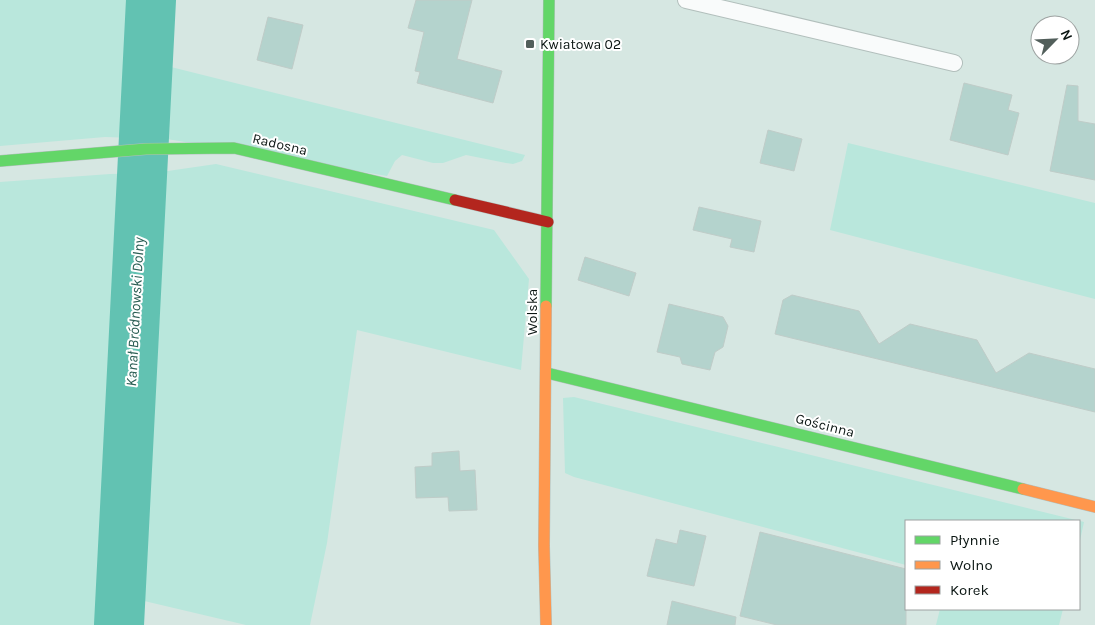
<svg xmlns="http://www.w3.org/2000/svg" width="1095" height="625" viewBox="0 0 1095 625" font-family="Karla,sans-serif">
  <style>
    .green { fill: #b9e7dc }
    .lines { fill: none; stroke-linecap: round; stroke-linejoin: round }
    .river { stroke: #62c2b2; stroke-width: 50 }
    .building { fill: #b4d3cd; stroke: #bfccc8 }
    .lane-casing { stroke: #b2bfbc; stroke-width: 18 }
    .fast-casing { stroke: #b2bfbc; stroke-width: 12 }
    .slow-casing { stroke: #b2bfbc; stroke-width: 12 }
    .jam-casing { stroke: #b2bfbc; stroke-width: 12 }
    .lane { stroke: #f9fbfb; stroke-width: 16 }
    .fast { stroke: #63d668; stroke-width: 11 }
    .slow { stroke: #ff974d; stroke-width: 11 }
    .jam { stroke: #b3261e; stroke-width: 11 }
    .poi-dot { fill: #525f5b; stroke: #fff; stroke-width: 2 }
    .labels { text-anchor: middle; stroke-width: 4; stroke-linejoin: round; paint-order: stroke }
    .poi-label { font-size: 14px; fill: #0b1613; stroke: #fff; text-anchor: start }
    .street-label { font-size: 14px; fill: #0b1613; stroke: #fff }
    .water-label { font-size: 15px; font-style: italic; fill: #2b5e54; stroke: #fff }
  </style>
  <rect width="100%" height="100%" fill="#d6e7e2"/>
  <path class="green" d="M0,0H174L171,67L525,155L522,161L513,164L506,163L466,155L443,163H433L402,155L395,161L387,176L167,139L105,137L0,146Z
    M848,143L1095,203V299L830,230Z
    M216,164L494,230L529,279L521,370L357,330L327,543L310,625H246L140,600L139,625H0V182L110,174L154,173Z
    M574,397L1084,522L1079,545V521H906V565L574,477L565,473L563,398Z
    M940,609H1063L1059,625H936Z"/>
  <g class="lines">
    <path class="river" d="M119,625L151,0"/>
  </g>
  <path class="building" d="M416,0H472L457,59L502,71L493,103L417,83L420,72L415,71L424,32L408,28Z
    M268,17L303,25L292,69L257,60Z
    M964,83L1012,95L1008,110L1019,113L1008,155L950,140Z
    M1067,85L1078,86V121L1095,124V180L1050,171Z
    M768,130L802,139L794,171L760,163Z
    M699,207L761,221L754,252L730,247L732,239L693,230Z
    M585,257L636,273L629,296L578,280Z
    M792,295L859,311L879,344L910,324L977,340L996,373L1029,353L1095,369V412L775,334L783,300Z
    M669,304L723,317L728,326L723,347L715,352L710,370L682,364L680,357L657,352Z
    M459,451L460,471L475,470L477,510L449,511L448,497L416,498L415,467L432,466V453Z
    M680,530L706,536L694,586L647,576L656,539L677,544Z
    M760,532L906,569V625H777L740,616Z
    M672,601L736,617L735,625H667Z"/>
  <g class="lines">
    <g class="lane-casing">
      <path id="lane" d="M686,0L954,63"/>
    </g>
    <g class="fast-casing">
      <path id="fast" d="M0,161L146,149L234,148L455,200
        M546,306L549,0
        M547,373L1023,489"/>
    </g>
    <g class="slow-casing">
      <path id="slow" d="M1023,489L1095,507
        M546,625L544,546L546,306"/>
    </g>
    <g class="jam-casing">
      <path id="jam" d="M455,200L548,222"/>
    </g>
    <use href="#lane" class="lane"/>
    <use href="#fast" class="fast"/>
    <use href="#slow" class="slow"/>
    <use href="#jam" class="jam"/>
  </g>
  <rect class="poi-dot" x="525" y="39" width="10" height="10" rx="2.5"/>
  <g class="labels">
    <g class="poi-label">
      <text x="540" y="49">Kwiatowa 02</text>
    </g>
    <g class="street-label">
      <text transform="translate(280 144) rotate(13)" y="5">Radosna</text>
      <text transform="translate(532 312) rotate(-90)" y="5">Wolska</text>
      <text transform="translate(825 425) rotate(14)" y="5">Gościnna</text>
    </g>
    <g class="water-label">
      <text transform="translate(135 312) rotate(-87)" y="5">Kanał Bródnowski Dolny</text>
    </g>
  </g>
  <rect x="905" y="520" width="175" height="90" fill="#ffffff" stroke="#9da2a1"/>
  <rect x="915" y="536" width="25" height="8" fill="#63d668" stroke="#9da2a1"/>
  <text x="950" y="545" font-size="15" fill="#0b1613">Płynnie</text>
  <rect x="915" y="561" width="25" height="8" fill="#ff974d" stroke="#9da2a1"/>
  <text x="950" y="570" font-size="15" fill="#0b1613">Wolno</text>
  <rect x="915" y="586" width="25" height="8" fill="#b3261e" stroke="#9da2a1"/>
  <text x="950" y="595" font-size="15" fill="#0b1613">Korek</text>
  <g transform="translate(1055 40) rotate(66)"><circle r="24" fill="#ffffff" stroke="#9da2a1"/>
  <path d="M0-4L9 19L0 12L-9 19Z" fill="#525f5b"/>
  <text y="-8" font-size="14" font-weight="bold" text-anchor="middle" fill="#0b1613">N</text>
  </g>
</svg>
